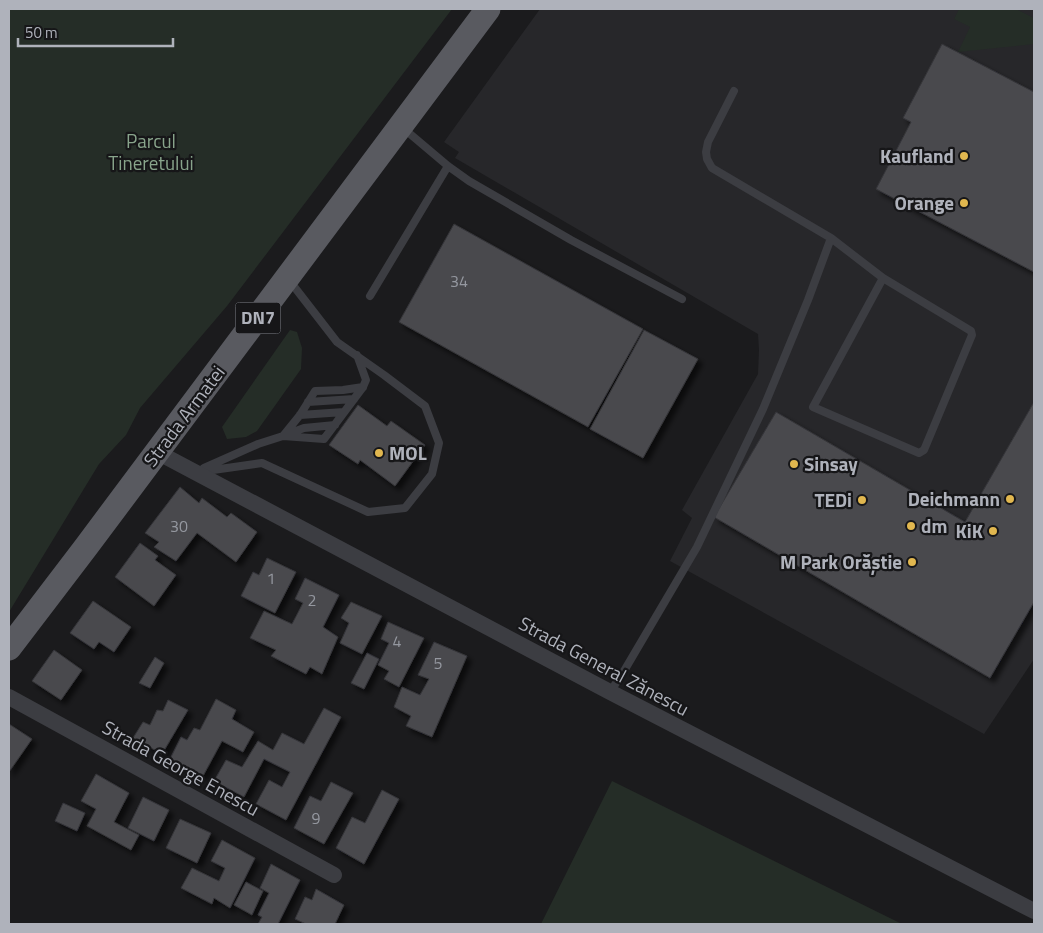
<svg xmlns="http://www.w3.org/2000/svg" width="1043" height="933" viewBox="0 0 1043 933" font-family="'Titillium Web',sans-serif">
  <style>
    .built { fill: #27272a }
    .green { fill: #252d27 }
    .building { fill: #48484d; stroke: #353539; filter: url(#shadow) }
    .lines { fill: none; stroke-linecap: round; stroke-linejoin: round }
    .service { stroke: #3c3d42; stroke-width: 8 }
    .minor { stroke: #3c3d42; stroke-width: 16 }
    .primary { stroke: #595a60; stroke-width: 25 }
    .poi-dot { fill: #e1b74f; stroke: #161618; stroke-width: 2 }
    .labels { text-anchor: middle; stroke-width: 4.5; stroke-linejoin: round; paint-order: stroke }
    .number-label { font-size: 16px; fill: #9598a0 }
    .shield { fill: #161618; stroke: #81838a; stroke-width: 1 }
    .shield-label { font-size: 18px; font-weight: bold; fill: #afb2bb }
    .park-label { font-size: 19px; fill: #88a48b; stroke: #161618 }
    .poi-label { font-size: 19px; font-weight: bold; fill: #afb2bb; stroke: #161618; text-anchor: end }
    .street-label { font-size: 19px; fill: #afb2bb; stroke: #161618 }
  </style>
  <defs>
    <filter id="shadow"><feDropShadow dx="4.5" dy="4.5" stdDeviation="2.5" flood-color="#0009"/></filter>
  </defs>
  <rect width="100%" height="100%" fill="#1b1b1d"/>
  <path class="built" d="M540,9H1034V659L984,734L670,561L692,518L682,510L758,374L759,350L758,334L455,158L459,152L444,142Z"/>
  <path class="green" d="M9,9H452L227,306L140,408L126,435L99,464L9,612Z
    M959,9H1016L1034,18V44L958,52L970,27L954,19Z
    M290,330L297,332L302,348L301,369L257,431L246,437L227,439L222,427Z
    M612,781L902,924H541Z"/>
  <path class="building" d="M942,44L1034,92V272L876,189L911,122L903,118Z
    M454,224L643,329L588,427L399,322Z
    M644,330L698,359L643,458L590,429Z
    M1034,402V602L990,678L714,517L776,412L965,522Z
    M358,405L387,426L391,421L425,445L395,486L360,460L358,464L329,445Z
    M180,487L199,503L202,498L227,517L231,513L257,532L236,562L197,533L176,561L154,547L159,542L145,533Z
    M140,543L158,556L155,560L176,575L154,606L115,577Z
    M267,558L296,572L275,613L241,596L253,572L259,575Z
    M305,578L339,595L323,627L338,637L322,674L310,667L306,674L271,656L276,650L250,638L264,611L292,624L303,603L295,599Z
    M93,601L131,627L114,652L99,642L94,649L70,633Z
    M351,602L382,616L362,654L340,643L349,623L341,618Z
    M388,622L424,638L399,687L384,679L389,671L378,665L389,643L381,639Z
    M434,642L467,656L432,737L406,726L411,716L394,707L402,687L420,695L429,679L418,675Z
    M54,650L82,670L61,700L32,681Z
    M367,653L379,659L364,689L351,683Z
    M155,657L164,663L150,688L139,683Z
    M216,699L236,710L232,719L254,732L243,752L222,741L203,776L170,759L181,737L187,740L194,728L200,730Z
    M168,700L188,710L162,754L133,738L143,722L150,725L157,710L163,711Z
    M324,708L341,717L286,820L256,804L269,780L282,787L290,772L264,759L244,797L214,781L226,760L242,767L258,741L273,750L282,733L304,744Z
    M9,724L32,739L9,772Z
    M96,774L129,793L114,822L139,835L131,850L87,826L96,809L81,801Z
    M331,782L353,793L324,844L294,828L310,796L321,801Z
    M382,790L399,799L364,864L336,848L352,817L365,823Z
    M143,797L169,810L154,841L128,828Z
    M63,803L85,813L77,831L55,821Z
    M180,819L211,833L197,863L166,848Z
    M222,840L255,858L230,908L214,898L212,904L181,888L192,868L219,881L225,868L211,861Z
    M271,864L300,880L278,924H258L262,917L258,915L269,893L260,888Z
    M246,882L263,891L252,915L234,905Z
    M316,889L344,905L335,924H306L295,919L305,897L312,900Z"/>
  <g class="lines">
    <path class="service" d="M403,128L448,166L469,181L571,240L682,299
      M831,238L883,278L971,331L972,335L924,450L919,453L813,407L883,278
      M370,296L448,166
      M308,402L354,399
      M300,415L344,412
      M285,435L304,428L335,425
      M283,436L324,439L363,387L366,380L357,355
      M204,468L258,444L283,436L300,415L315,391L343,390L363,387
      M199,472L262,463L368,512L405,508L432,474L439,443L425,406L384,375L337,342L289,280
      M610,692L624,671L697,547L763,409L808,300L831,238L712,168L707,159L706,152L708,142L734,91"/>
    <path class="minor" d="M157,452L610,692L1034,911
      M9,697L334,875"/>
    <path class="primary" d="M9,648L86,547L488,9"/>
  </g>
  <g class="poi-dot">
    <circle cx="964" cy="156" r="5"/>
    <circle cx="964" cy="203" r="5"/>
    <circle cx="379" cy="453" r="5"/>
    <circle cx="794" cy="464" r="5"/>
    <circle cx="1010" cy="499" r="5"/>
    <circle cx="862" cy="500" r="5"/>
    <circle cx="911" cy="526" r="5"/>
    <circle cx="993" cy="531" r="5"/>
    <circle cx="912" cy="562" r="5"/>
  </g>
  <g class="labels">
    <g class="number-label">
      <text x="459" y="287">34</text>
      <text x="179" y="532">30</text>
      <text x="271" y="584">1</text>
      <text x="312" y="606">2</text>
      <text x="397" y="647">4</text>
      <text x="438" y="669">5</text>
      <text x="316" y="824">9</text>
    </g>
    <rect class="shield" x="235.5" y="302.5" width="45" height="31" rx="4"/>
    <g class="shield-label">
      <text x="258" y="324">DN7</text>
    </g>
    <g class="park-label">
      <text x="151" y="148">Parcul<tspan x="151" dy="22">Tineretului</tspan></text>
    </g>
    <g class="poi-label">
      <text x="954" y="163">Kaufland</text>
      <text x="954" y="210">Orange</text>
      <text x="389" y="460" text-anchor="start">MOL</text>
      <text x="804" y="471" text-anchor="start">Sinsay</text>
      <text x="1000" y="506">Deichmann</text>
      <text x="852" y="507">TEDi</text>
      <text x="921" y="533" text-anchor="start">dm</text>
      <text x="983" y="538">KiK</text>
      <text x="902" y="569">M Park Orăștie</text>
    </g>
    <g class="street-label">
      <text transform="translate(184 416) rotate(-53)" y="7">Strada Armatei</text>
      <text transform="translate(604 666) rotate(28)" y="7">Strada General Zănescu</text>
      <text transform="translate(181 768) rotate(29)" y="7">Strada George Enescu</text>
    </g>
  </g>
  <rect width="1043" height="933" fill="none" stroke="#afb2bb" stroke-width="20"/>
  <path d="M18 38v8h155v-8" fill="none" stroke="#afb2bb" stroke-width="2.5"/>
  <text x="25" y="38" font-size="15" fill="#afb2bb" stroke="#161618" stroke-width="4" paint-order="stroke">50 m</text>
</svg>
